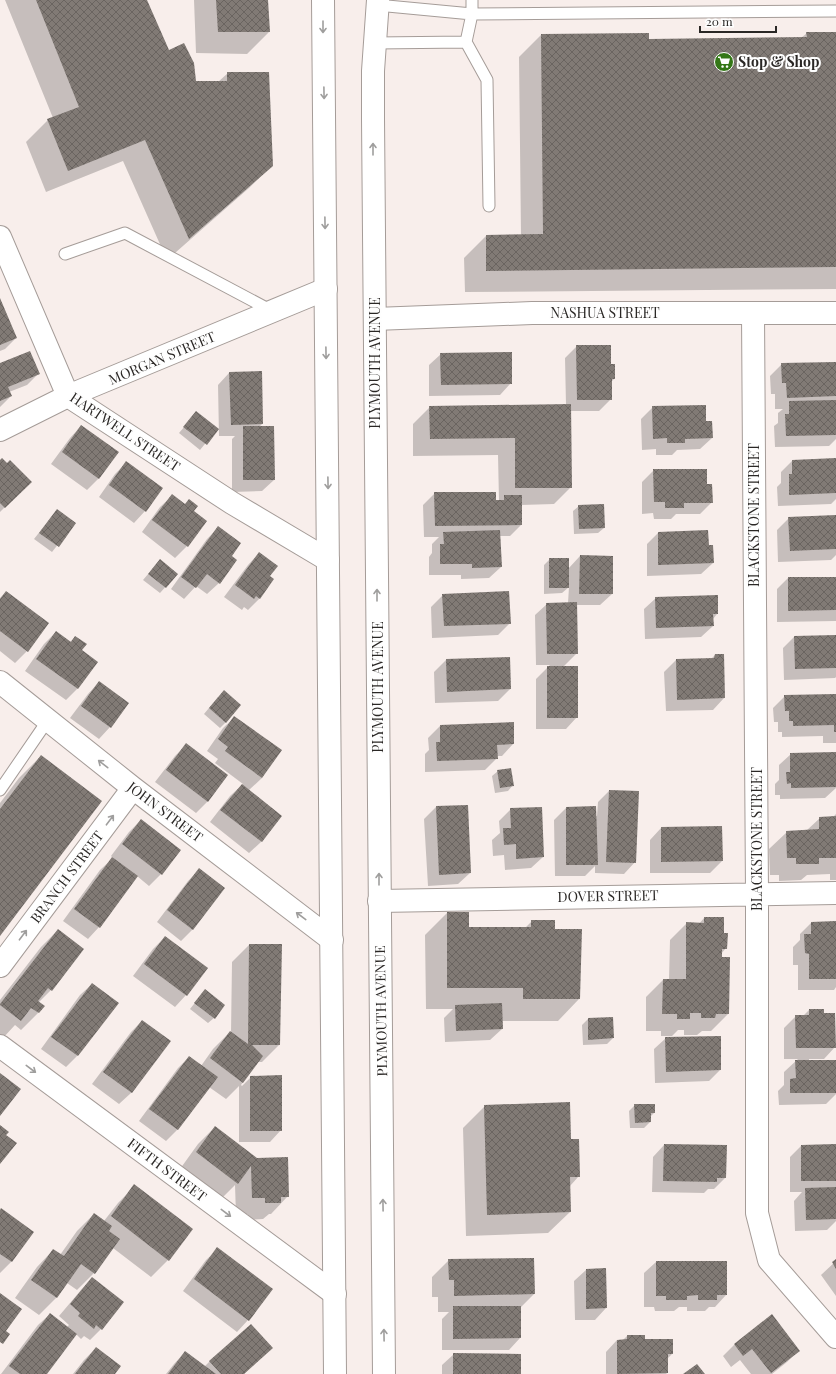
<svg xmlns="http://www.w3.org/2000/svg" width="836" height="1374" viewBox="0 0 836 1374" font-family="'Playfair Display',serif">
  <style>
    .shadow { fill: #0003 }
    .building { fill: url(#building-cross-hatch) }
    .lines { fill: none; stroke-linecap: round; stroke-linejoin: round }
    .lane-casing { stroke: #a59c98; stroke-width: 13 }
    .street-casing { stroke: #a59c98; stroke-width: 24 }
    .secondary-casing { stroke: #a59c98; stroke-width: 24 }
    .lane { stroke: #fff; stroke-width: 11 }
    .street { stroke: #fff; stroke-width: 22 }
    .secondary { stroke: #fff; stroke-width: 22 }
    .oneway { stroke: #9f9e9d }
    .labels { text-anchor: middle; stroke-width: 4; stroke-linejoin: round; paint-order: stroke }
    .poi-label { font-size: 14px; font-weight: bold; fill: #2a2725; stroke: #fefefe; text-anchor: start }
    .street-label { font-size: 14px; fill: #2a2725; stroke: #fefefe }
  </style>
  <defs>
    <pattern id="building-cross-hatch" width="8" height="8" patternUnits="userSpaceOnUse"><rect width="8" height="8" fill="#817a75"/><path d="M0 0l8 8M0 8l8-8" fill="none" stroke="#6a6460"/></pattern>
  </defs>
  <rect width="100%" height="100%" fill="#f8eeeb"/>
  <path class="shadow" d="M5,0H146L168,51L195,82H218L228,73L271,166L249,188L167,260L123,161L46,192L26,142L48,120L53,118Z
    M194,0H267L269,32L247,54L196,53Z
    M807,33H836V289L465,292L464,258L486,236H521L519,57L541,35L648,40L801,38Z
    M0,300L16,338L5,349L0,351Z
    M577,346L610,365L614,379L611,382V399L599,411H570L571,487L554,504L521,505V525L510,536H500L501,567L489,578L461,579V575H429V557L432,553V544L439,537H424L423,505L435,493L499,501L498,455L413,456V424L430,407L566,405L565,358Z
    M441,354L511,383L500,395L429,396V365Z
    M836,363V439L829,446L775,447L774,426L778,423V413L783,409H775V394H771L770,376L782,364Z
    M0,364L39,373L27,385L9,392L11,396L0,407Z
    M229,373L262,424L259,427L274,480L262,491L232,492V439L235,436H219L218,385Z
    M653,407L705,422L712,438L700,449L677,450L672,455H656V449L642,450L641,419Z
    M196,413L217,429L200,450L179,433Z
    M81,426L99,478L87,490L51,464L70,438Z
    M836,459V499L831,504L778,506L777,487L781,483V472L792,461Z
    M0,462L30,482L0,512Z
    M127,462L145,511L134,523L99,497L115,474Z
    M654,470L706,485L712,502L700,514H676L671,519H654L653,513L642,514V482Z
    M172,496L192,511L187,546L175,558L142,532L160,507Z
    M579,506L604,528L598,533L574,534L573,511Z
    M57,510L75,523L52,552L34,539Z
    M836,516V555L831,560L778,562L777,530L789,518Z
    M218,528L231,556L219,583L207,594L196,586L184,599L171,589L207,539Z
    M658,533L708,546L713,563L701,574L647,576V544Z
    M259,553L269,577L260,598L248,610L244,607L242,610L224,597L248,565Z
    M580,556L612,594L600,605H576L577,653L563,667L577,717L566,729H536V679L550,665H536L535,615L547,604L568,603L569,587L562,593L544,594V565L550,559L568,569Z
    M160,560L177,574L160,593L143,580Z
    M788,578H836V621L777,622V589Z
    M6,592L47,624L27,651L15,663L0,651V598Z
    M443,595L510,623L498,635L432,638L431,607Z
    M656,598L717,614L713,619V626L701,637L645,639L644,609Z
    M56,632L70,642L75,637L81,650L97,662L77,689L66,700L25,671L44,644Z
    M836,636V677L835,678L784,680L783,648L794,637Z
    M715,655L724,698L713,710L666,711L664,672L676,660H710Z
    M509,658L510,689L498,701L435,703L434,672L446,660Z
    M99,682L110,727L99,739L70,718L88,694Z
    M836,695V743H823V736L782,737V732H778V722H774L773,708L785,696Z
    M218,697L226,722L220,728L204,714Z
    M235,717L262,778L249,790L281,816L261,842L249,853L210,822L230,796L243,784L215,763L218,759L207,751L223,728Z
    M513,723V744L502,756H497V758L485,770L425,772V754L429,750L428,738L440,726Z
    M186,745L227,776L207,802L196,813L155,782L175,756Z
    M836,753V788L825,798L780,799V795H775V784L779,780V765L791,754Z
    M41,756L0,935V803L19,778Z
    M498,771L513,785L508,791L495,793L492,776Z
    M609,791L635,862L624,874L595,873V866L585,876H555L554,820L566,808L595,807L596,816H597L598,802Z
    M467,806L470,873L458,884L428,886L424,819L436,807Z
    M511,809L543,857L531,868L505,870L504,855L493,856L492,840L500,833L499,821Z
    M836,814V880H830V874L807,875L801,880L779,881V875H770L769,849L787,832L806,831L820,818L833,817Z
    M141,820L180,850L161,874L149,886L137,876L99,927L88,939L63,921L100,870L113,858L111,856L129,832Z
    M721,827L722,861L710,873H650V840L661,828Z
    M199,870L193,929L181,941L157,922L188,881Z
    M447,913L468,928H525L532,921L554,930L579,999L558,1021H502V1029L490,1040L445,1042L444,1018L453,1009H426L425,935Z
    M704,918L726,948L721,954L728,1014L711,1031H702L697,1035H684V1030H678L672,1036H661V1031H646V997L663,980H669L670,940L687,923L699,924Z
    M836,922V987L834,990H798V965H793V947L800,940V934L811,923Z
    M58,930L83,949L51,990L39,1002L43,1006L38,1013L21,1030L15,1025L3,1038L0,1035V1000L41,947Z
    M165,937L186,995L175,1007L133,976L153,949Z
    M249,945L279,1045L262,1062H257L241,1085L242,1086L251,1077L281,1130L270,1142H239V1086L226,1099L209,1087L177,1130L166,1141L139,1121L178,1068L189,1057L201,1066L213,1049L230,1032L231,1033L232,962Z
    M92,984L117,1003L77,1056L66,1067L41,1049L80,995Z
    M205,990L214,1018L208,1023L190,1009Z
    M809,1010H823L835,1047L824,1059H809V1061H836V1094L826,1104L779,1105L778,1091L784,1085V1072L798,1059H784V1028L796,1016H803Z
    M588,1019L613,1038L607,1044L583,1045L582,1025Z
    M142,1021L170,1041L131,1093L119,1104L92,1084L131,1032Z
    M666,1038L720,1070L709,1081L655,1083L654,1049Z
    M635,1105L654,1113L650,1117V1122L644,1128H630L629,1111Z
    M485,1106L570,1140L579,1176L570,1186V1212L548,1233L466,1236L463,1128Z
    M215,1127L288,1196L271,1214H269L263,1219L248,1220V1214L236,1215L235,1185L220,1200L180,1169L198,1144Z
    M664,1145L725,1178L714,1189H708L704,1193L652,1192L653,1157Z
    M836,1145V1221L827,1230L795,1231L794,1201L802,1192H790V1157L801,1146Z
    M135,1186L168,1260L151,1277L113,1248L94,1273L77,1290L67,1283L56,1298L39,1315L15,1298L37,1267L53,1250L60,1255L77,1231L94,1214L104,1221L118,1203Z
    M0,1211L33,1232L11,1262L0,1273Z
    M218,1249L248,1320L237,1332L183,1291L206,1260Z
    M449,1260L534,1294L520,1308V1338L509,1350H442V1319L449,1312H438V1297H432V1277Z
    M836,1261V1296L821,1275Z
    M656,1262H726V1295L715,1307H709L705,1311H687V1307H679L674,1311H655L654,1307H644V1273Z
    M606,1269V1308L595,1320H575L574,1281L586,1270Z
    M92,1278L101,1329L90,1340L84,1336L81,1339L76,1334L46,1374H1L38,1325L50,1314L67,1327L69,1325L59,1316L81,1290Z
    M627,1336L644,1340L672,1354L667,1359V1373L666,1374H606V1352L617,1340H623Z
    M734,1345L798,1351L787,1362L772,1374H751L740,1360L731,1367L723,1356Z
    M96,1348L114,1374H73L84,1360Z
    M271,1348L244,1374H166L174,1364L185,1352L204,1367L210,1361Z
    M454,1354L520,1374H442V1365Z"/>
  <path class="building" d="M36,0H147L169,50L184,43L194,63L196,81H227V72H269L273,166L189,239L145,140L68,171L47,119L79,107Z
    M216,0H268L270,32H218Z
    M806,32H836V267L486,271V235L543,234L541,34L649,33V39L807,37Z
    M0,298L17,338L0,345Z
    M576,345H611V364H615V379H612V400H577Z
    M30,351L40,374L8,387L12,396L0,401V363Z
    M512,352V384L441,385L440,353Z
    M836,362V396L787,398L786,383H782L781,363Z
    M262,371L263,424L231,425L229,372Z
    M836,400V435L786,436L785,414H789V401Z
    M571,404L572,488H515V438L430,439L429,406Z
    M706,405V421H712L713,438L685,439V443H667V438L653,439L652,406Z
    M196,411L219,429L207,445L183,427Z
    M81,425L119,452L99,479L62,452Z
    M243,426H274L275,480H243Z
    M2,458L7,463L10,460L32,482L5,508L0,503V460Z
    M836,458V493L789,495V474H792V460Z
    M126,461L163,488L146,512L109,485Z
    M653,469H707V484H712L713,503H684V508H665V502H654Z
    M434,492H496V500H504V495H522V525L435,526Z
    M172,494L185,504L189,499L198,506L194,511L207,521L188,547L152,520Z
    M604,504L605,528L579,529L578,505Z
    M57,509L76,523L59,547L39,533Z
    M836,515V549L790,551L788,517Z
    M218,526L241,543L232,556L237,560L220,584L207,574L196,588L181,577Z
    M500,530L502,567L472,568V564H440V544H444L443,532Z
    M708,530L709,545H713L714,563L658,565V532Z
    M259,552L278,566L270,576L274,579L260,599L256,596L254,599L235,585Z
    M580,555L613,556V594H579Z
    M549,558H569V588H549Z
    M160,559L178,574L166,588L148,574Z
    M788,577H836V610L788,611Z
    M6,591L49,623L28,652L0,631V599Z
    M509,591L511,624L444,626L442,594Z
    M718,595V614H713L714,626L656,628L655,597Z
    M577,602L578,654H547L546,603Z
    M56,631L71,642L75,636L87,644L82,650L98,662L78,689L36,659Z
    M836,635V668L795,669L794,636Z
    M715,654H724L725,698L677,700L676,659L714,658Z
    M510,657L511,689L447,692L446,659Z
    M547,666H578V718H547Z
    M99,681L129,703L111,728L81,706Z
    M224,690L241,705L226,723L209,708Z
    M836,694V732H834V725L793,726V721H789V711H785L784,695Z
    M234,716L282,750L262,778L225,751L228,747L218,739Z
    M514,722V744L497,745L498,759L437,761L436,742H440V725Z
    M186,743L228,775L208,802L166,770Z
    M836,752V787L791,788V783L787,784L786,772H790V753Z
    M41,755L102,801L0,936V809Z
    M511,768L514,786L500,788L497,770Z
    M242,784L282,816L262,842L220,810Z
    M609,790L639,791L636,863L606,862Z
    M468,805L471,873L439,875L436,806Z
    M596,806L598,865H566V807Z
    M542,807L544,857L516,859V844L504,845L503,828H511L510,808Z
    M836,816V858H819V864H796V858H787L786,831L819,829V817Z
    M141,819L181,850L162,875L122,844Z
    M722,826L723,861L661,862V827Z
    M112,857L138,876L100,928L74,909Z
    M199,868L225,888L193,930L167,910Z
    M447,912H469V927H531V920H555V929H582L580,999H523V988H447Z
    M704,917H724V933H728L727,949H722V957H730L729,1014H716L715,1018H701V1013H690V1019H677V1014H662L663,979H686V922L704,923Z
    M836,921V979H809V954L805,953L804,934H811V922Z
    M58,929L84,949L52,991L48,988L38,1001L45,1006L39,1013L31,1008L21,1021L0,1005V1004Z
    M165,936L208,968L187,996L144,964Z
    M249,944H282L280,1045H252L263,1056L243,1083L210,1058L230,1031L248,1044Z
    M92,983L119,1003L78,1056L51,1037Z
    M205,989L225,1005L215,1019L194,1003Z
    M502,1003L503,1029L456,1031L455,1005Z
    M809,1009H824V1013H835L836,1048H796L795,1015H809Z
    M613,1017L614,1038L588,1040V1018Z
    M142,1020L171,1041L132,1093L103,1072Z
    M721,1036V1070L666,1072L665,1037Z
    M189,1056L218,1077L178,1130L149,1109Z
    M795,1060H836V1093H790V1079L796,1078Z
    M0,1073L21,1089L0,1116Z
    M282,1075V1131H250V1076Z
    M570,1102L571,1139H579L580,1177H570L571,1212L487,1215L484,1105Z
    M634,1104H655V1113H651V1122L635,1123Z
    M0,1125L9,1132L6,1135L17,1143L0,1164Z
    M215,1126L257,1158L288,1157L289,1197H281V1203H265V1198H252L251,1166L238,1184L196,1152Z
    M664,1144L727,1145L726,1178H717V1182L663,1181Z
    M836,1144V1181H801V1145Z
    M134,1184L193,1229L169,1261L111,1216Z
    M836,1187V1219L806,1220L805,1188Z
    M1,1208L34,1232L12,1262L0,1254V1210Z
    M94,1213L112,1226L109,1231L120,1239L95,1274L81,1264L57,1298L31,1280L53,1249L64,1256Z
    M217,1247L273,1289L249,1321L194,1279Z
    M534,1258L535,1294L454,1296V1280H449L448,1259Z
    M836,1259V1269L832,1262Z
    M656,1261H727V1295H717V1300H698V1295L687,1296V1300H666V1296H656Z
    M606,1268L607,1308L586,1309V1269Z
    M92,1277L124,1302L102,1330L96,1325L94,1329L78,1316L80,1313L70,1304Z
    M0,1293L22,1309L6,1331L10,1334L3,1344L0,1342Z
    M453,1306H521V1338L453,1339Z
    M50,1313L77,1334L47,1374H20L9,1366Z
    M772,1314L800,1351L771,1373L752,1349L743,1356L734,1344Z
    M251,1324L273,1348L244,1374H221L209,1361Z
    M627,1335H645V1339H673V1354H668V1373L617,1374V1340L627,1339Z
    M96,1347L121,1366L115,1374H75Z
    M185,1351L216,1374H168Z
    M453,1353L521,1354V1374H453Z
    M697,1364L705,1374H683Z"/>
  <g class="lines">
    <g class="lane-casing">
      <path id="lane" d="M377,5L472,14L836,11
        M466,42L472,14V0
        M375,43L466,42L487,80L489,206
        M65,254L125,233L272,311
        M0,790L48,720"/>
    </g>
    <g class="street-casing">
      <path id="street" d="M0,237L68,396L232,503L328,560
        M753,314L757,893V1213L769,1260L836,1337
        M375,319L532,313H836
        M0,430L68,396L326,289
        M0,682L133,788L332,940
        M379,901L836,893
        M0,966L133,788
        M0,1046L335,1294"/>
    </g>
    <g class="secondary-casing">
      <path id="secondary" d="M323,0L335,1374
        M378,0L373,71V119L384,1374"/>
    </g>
    <use href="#lane" class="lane"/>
    <use href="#street" class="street"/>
    <use href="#secondary" class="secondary"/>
  </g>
  <defs><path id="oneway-shaft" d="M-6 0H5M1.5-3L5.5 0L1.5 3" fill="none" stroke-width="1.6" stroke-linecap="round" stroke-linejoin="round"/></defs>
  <g class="oneway">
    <use href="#oneway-shaft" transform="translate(323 27) rotate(90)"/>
    <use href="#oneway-shaft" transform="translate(324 93) rotate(89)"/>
    <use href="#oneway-shaft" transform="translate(373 149) rotate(-90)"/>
    <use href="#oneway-shaft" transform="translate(325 223) rotate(89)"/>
    <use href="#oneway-shaft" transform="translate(326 353) rotate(89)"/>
    <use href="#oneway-shaft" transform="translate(328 483) rotate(89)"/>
    <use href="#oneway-shaft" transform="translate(377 595) rotate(-90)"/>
    <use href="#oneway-shaft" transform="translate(103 764) rotate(-142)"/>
    <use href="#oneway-shaft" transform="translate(110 820) rotate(-53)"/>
    <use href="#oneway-shaft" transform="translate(379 879) rotate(-90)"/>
    <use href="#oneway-shaft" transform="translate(301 916) rotate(-143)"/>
    <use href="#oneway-shaft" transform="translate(23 935) rotate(-53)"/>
    <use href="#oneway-shaft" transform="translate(31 1069) rotate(37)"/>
    <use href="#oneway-shaft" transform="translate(383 1205) rotate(-91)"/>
    <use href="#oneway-shaft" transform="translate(226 1213) rotate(37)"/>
    <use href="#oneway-shaft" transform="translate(384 1335) rotate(-91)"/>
  </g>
  <defs>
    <g id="supermarket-disc" transform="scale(1)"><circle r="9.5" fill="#347717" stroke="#fefefe"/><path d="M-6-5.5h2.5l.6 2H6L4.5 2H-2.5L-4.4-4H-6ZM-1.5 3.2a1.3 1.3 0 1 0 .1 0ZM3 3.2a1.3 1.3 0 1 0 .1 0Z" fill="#fff"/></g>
  </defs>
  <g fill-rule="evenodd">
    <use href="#supermarket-disc" x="724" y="62"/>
  </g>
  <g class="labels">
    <g class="poi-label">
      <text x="738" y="67">Stop &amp; Shop</text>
    </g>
    <g class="street-label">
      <text x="605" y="318">NASHUA STREET</text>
      <text transform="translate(162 358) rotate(-23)" y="5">MORGAN STREET</text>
      <text transform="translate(375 363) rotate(-90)" y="5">PLYMOUTH AVENUE</text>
      <text transform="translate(125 432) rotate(34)" y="5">HARTWELL STREET</text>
      <text transform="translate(754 515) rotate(-90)" y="5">BLACKSTONE STREET</text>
      <text transform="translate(378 687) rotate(-90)" y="5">PLYMOUTH AVENUE</text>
      <text transform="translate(165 812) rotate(37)" y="5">JOHN STREET</text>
      <text transform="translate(757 839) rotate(-90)" y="5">BLACKSTONE STREET</text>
      <text transform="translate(67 877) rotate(-53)" y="5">BRANCH STREET</text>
      <text transform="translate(608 896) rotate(-1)" y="5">DOVER STREET</text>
      <text transform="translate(381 1011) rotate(-91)" y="5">PLYMOUTH AVENUE</text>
      <text transform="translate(167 1170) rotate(37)" y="5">FIFTH STREET</text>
    </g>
  </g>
  <path d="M700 26v6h76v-6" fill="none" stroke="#2a2725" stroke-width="2"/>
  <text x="706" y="26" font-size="12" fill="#2a2725" stroke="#fefefe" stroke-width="3" paint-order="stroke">20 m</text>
</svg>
